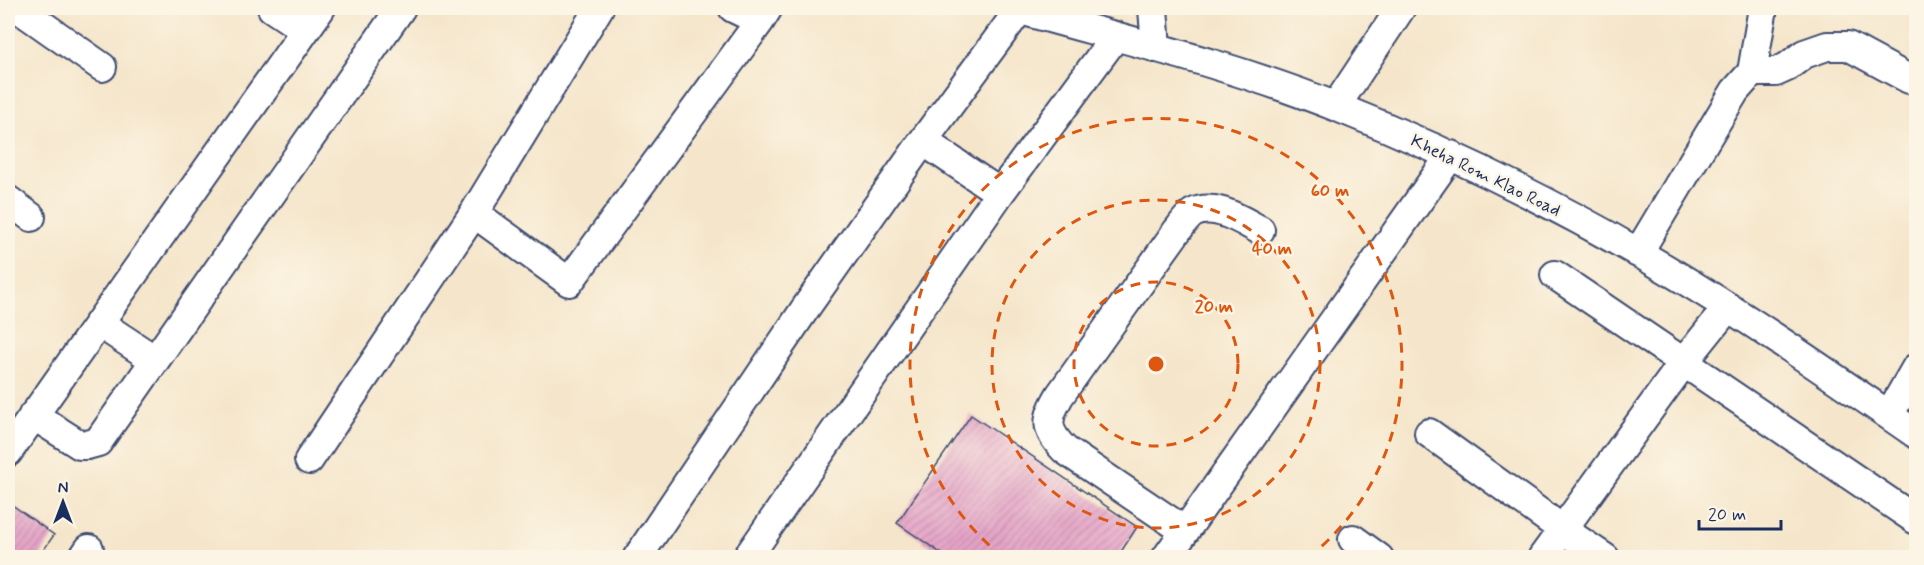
<svg xmlns="http://www.w3.org/2000/svg" width="1924" height="565" viewBox="0 0 1924 565" font-family="Mynerve,sans-serif">
  <style>
    .building { fill: url(#building-hatch) }
    .lines { fill: none; stroke-linecap: round; stroke-linejoin: round }
    .minor-casing { stroke: #3c4a6e; stroke-width: 32 }
    .minor { stroke: #fff; stroke-width: 28 }
    .ring { fill: none; stroke: #de5710; stroke-width: 3; stroke-dasharray: 10 8 }
    .labels { text-anchor: middle; stroke-width: 5; stroke-linejoin: round; paint-order: stroke }
    .street-label { font-size: 18px; fill: #1b2f5e; stroke: #fcf5e5 }
    .centre { fill: #de5710; stroke: #fcf5e5; stroke-width: 3 }
    .ring-label { font-size: 18px; text-anchor: middle; font-weight: bold; fill: #de5710; stroke: #fcf5e5; stroke-width: 5; stroke-linejoin: round; paint-order: stroke }
  </style>
  <defs>
    <pattern id="building-hatch" width="6" height="6" patternUnits="userSpaceOnUse" patternTransform="scale(1.5)"><rect width="6" height="6" fill="#e6a5c8"/><path d="M-1 1l2-2M0 6l6-6M5 7l2-2" fill="none" stroke="#ba87a6"/></pattern>
  </defs>
  <rect width="100%" height="100%" fill="#fcf5e5"/>
  <filter id="ink" filterUnits="userSpaceOnUse"><feTurbulence type="fractalNoise" baseFrequency=".0167" numOctaves="2"/><feDisplacementMap in="SourceGraphic" scale="12" xChannelSelector="R" yChannelSelector="G"/><feConvolveMatrix kernelMatrix="1 2 1 2 8 2 1 2 1" color-interpolation-filters="sRGB"/></filter>
  <filter id="wash" filterUnits="userSpaceOnUse"><feTurbulence type="fractalNoise" baseFrequency=".008" numOctaves="4" result="noise"/><feDisplacementMap in="SourceGraphic" scale="24" xChannelSelector="R" yChannelSelector="G"/><feGaussianBlur stdDeviation="1.35" result="paint"/><feColorMatrix in="noise" values="0 0 0 0 0 0 0 0 0 0 0 0 0 0 0 0 0 1.4 0 .05"/><feComposite in="paint" operator="in"/></filter>
  <g filter="url(#wash)">
    <rect width="100%" height="100%" fill="#f5e6cb"/>
    <g id="blocks">
      <path class="building" d="M971,415L1137,527L1117,558H948L897,523Z
        M8,502L54,535L38,558H8Z"/>
    </g>
  </g>
  <g filter="url(#ink)">
    <use href="#blocks" fill-opacity="0" stroke="#3c4a6e" stroke-width="1.5"/>
    <g class="lines">
      <g class="minor-casing">
        <path id="minor" d="M18,8L102,67
          M272,8L305,30
          M599,8L474,213L569,282L760,21L768,8
          M733,8L760,21
          M1014,8C1122,39 1232,65 1337,107C1440,148 1540,196 1637,252C1733,307 1825,371 1916,434
          M1153,8L1156,48
          M1752,72H1776L1787,67L1804,54L1827,46H1848L1909,79
          M1336,106L1401,8
          M923,141L1000,193
          M8,200L31,217
          M1638,253L1735,91L1752,72L1763,8
          M1555,275L1916,520
          M99,323L155,360
          M33,415L80,445H87L98,442L401,8
          M1889,415L1916,368
          M1429,433L1562,529L1605,558
          M8,452L321,8
          M309,460L474,213
          M1185,531L1065,450C1044,429 1046,419 1060,395L1177,231C1181,226 1187,217 1193,213C1215,202 1241,220 1260,230
          M1353,539L1379,558
          M83,558L89,549
          M637,558L807,306L923,141L1020,9
          M747,558L1000,193L1115,37
          M1166,558L1451,155
          M1542,558L1684,362L1728,307"/>
      </g>
      <use href="#minor" class="minor"/>
    </g>
  </g>
  <g class="ring">
    <circle cx="1156" cy="364" r="82"/>
    <circle cx="1156" cy="364" r="164"/>
    <path d="M1003 557A246 246 0 1 1 1309 557"/>
  </g>
  <g class="labels">
    <g class="street-label">
      <text transform="translate(1486 175) rotate(26)" y="6">Kheha Rom Klao Road</text>
    </g>
  </g>
  <circle cx="1156" cy="364" r="9" class="centre"/>
  <g class="ring-label">
    <text x="1330" y="196">60 m</text>
    <text x="1272" y="254">40 m</text>
    <text x="1214" y="312">20 m</text>
  </g>
  <rect width="1924" height="565" fill="none" stroke="#fcf5e5" stroke-width="30"/>
  <g transform="translate(63 502)" stroke="#fcf5e5" stroke-width="4.5" paint-order="stroke">
  <path d="M0-4.5L10 22L0 15L-10 22Z" fill="#1b2f5e"/>
  <text y="-9" font-size="16" font-weight="bold" text-anchor="middle" fill="#1b2f5e">N</text>
  </g>
  <path d="M1699 520v9h82v-9" fill="none" stroke="#1b2f5e" stroke-width="3"/>
  <text x="1708" y="520" font-size="18" fill="#1b2f5e" stroke="#fcf5e5" stroke-width="4.5" paint-order="stroke">20 m</text>
</svg>
